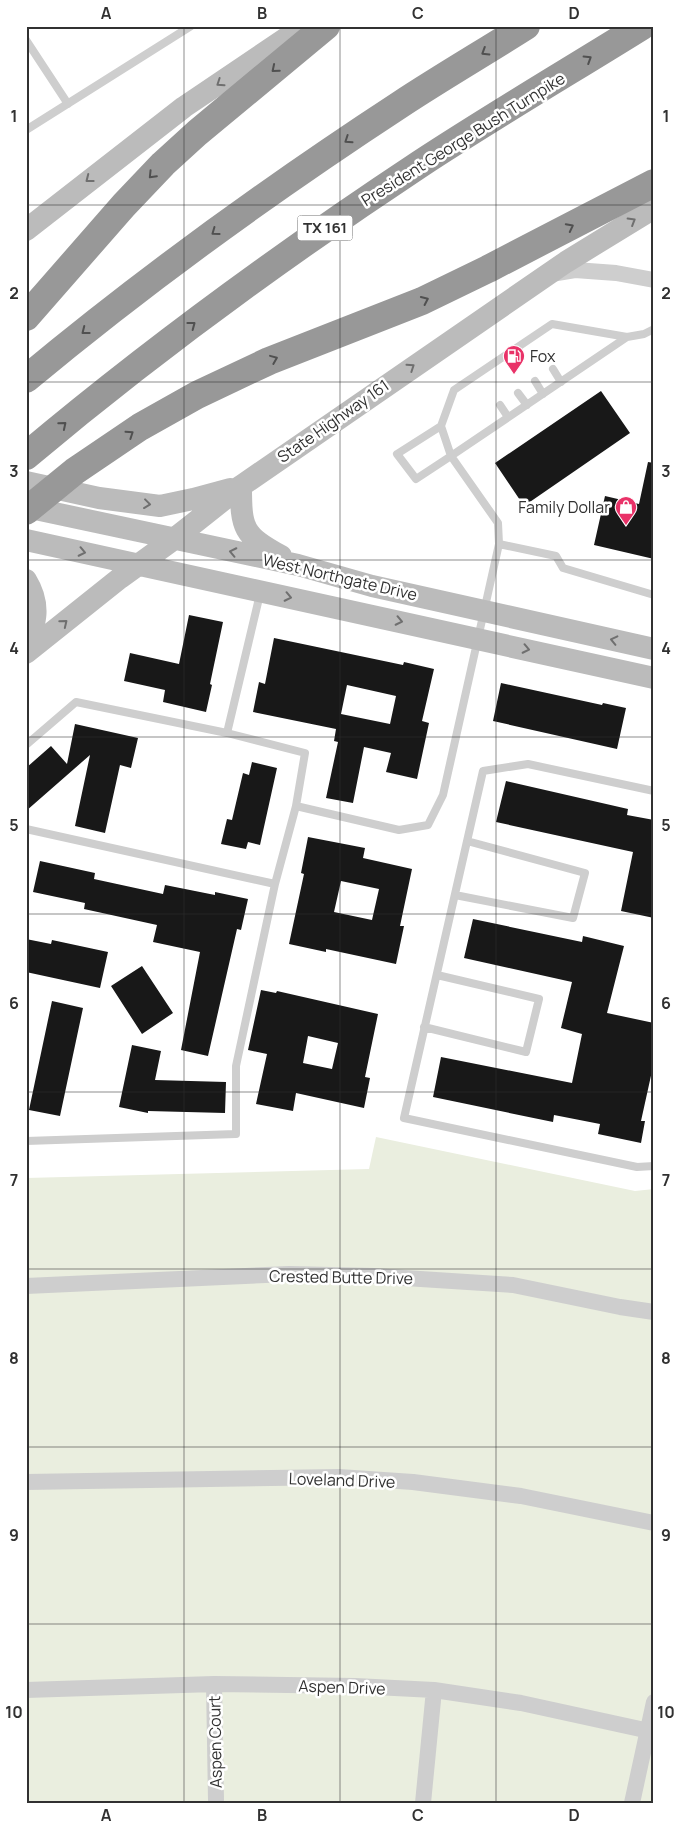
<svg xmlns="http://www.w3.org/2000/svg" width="680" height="1829" viewBox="0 0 680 1829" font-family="Manrope,sans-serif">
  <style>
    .green { fill: #eaeedf }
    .building { fill: #181818; fill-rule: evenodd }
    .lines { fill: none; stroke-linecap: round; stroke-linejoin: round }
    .service { stroke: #cecece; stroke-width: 8 }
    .minor { stroke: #cecece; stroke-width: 16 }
    .secondary { stroke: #bbb; stroke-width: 22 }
    .motorway { stroke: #989898; stroke-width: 28 }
    .oneway { stroke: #505050 }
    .oneway2 { stroke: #6f6f6f }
    .grid { fill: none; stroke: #313131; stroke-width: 1; stroke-opacity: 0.55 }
    .labels { text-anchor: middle; stroke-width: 5; stroke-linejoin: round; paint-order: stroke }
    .shield { fill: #fff; stroke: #6f6f6f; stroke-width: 1 }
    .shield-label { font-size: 15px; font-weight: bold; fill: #313131 }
    .street-label { font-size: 16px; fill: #313131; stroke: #fff }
    .poi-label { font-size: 16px; fill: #313131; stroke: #fff; text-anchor: start }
    .neatline { fill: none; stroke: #313131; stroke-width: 2 }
    .grid-label { font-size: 16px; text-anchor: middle; font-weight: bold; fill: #313131 }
  </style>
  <rect width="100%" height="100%" fill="#fff"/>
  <path class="green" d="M376,1137L635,1191L654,1189V1803H26V1178L369,1169Z"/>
  <path class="building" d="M601,391L630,433L524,506L495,463Z
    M648,462L654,463V559L594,545L605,496L639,504Z
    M189,615L223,622L210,684L212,685L206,712L163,702L165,690L124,681L130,653L179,664Z
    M274,638L403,665L404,662L434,669L422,721L429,723L417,779L386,772L391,753L364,747L353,803L326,798L338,742L334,741L336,729L253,712L259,682L265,684ZM347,685L396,696L390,724L341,714Z
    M501,683L602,705L603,703L626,708L617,749L493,721Z
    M75,724L138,738L131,768L120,765L105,833L75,826L90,755L26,811V768L51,746L67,764Z
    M252,762L277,768L260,845L248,842L246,849L221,844L227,819L232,820L243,773L249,775Z
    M506,781L628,809L627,815L654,820V918L621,911L633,852L496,822Z
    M308,837L365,848L363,858L412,869L400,926H404L396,964L326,949V952L289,944L304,874L301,873ZM341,881L379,889L372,920L334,912Z
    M40,861L95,873L94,879L163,894L165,885L215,895V892L248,899L241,930L237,929L208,1056L181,1050L200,952L153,942L157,925L84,909L85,903L33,892Z
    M473,919L582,942L583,936L624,946L607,1013L654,1023V1062L641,1121H645L641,1143L598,1134L600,1124L554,1115L553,1122L433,1097L441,1057L572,1083L582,1034L561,1028L572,982L464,958Z
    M26,939L51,944L52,940L108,952L100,988L26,972Z
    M142,966L173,1013L142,1034L111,986Z
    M261,990L276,993L277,991L378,1014L365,1077L370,1078L364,1108L296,1093L293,1111L256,1104L267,1054L248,1050ZM308,1036L338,1043L332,1069L303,1063Z
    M52,1001L83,1008L60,1116L29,1110Z
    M132,1045L161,1051L155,1080L226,1082L225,1113L148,1111V1113L119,1107Z"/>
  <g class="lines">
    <path class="service" d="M26,40L68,104
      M26,130L191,26
      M553,369L561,382
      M535,381L543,394
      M518,393L527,405
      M500,405L508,417
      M441,426L451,456L416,479L397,454L441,426L454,390L552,324L627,337
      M499,544L498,523L451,456L627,337L644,334L654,329
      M227,733L305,753L296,806
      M26,745L76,702L227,733L260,594
      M654,791L528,764L483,771L404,1118L637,1167L654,1166
      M26,829L275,884
      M455,895L573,918L585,873L467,841
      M424,1027L526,1052L539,999L437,975
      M26,1141L236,1134V1066L275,884L296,806L399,830L428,825L443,795L499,544L556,556L563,568L654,595"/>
    <path class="minor" d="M551,274L575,270L616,273L654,280
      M26,1286L289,1274L374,1276L513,1285L620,1307L654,1312
      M26,1482L339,1477L413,1482L521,1496L654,1523
      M214,1684L216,1800
      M26,1690L214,1684L355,1686L434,1690L521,1703L654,1732
      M423,1803L434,1690
      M632,1803L654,1702"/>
    <path class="secondary" d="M26,230L184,107L304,26
      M26,482L99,498L160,506L193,499L230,489
      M241,486C241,529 243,535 281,556
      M26,507L298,565L372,586L654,649
      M26,540L654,678
      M26,580C42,606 35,624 26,650
      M26,653L120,578L174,539L241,486L566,262L654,208"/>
    <path class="motorway" d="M26,317L124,205L163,164L197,133L326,26
      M26,379C145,280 271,189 401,104C442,77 485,52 526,26
      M26,456C151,351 284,254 420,164C493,116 568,72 642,26
      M26,511L75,471L140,427L197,395L269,361L422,301L488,269L654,183"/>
  </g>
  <defs><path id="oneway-chevron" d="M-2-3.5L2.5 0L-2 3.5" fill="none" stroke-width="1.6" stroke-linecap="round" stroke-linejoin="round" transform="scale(1.25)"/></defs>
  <g class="oneway">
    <use href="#oneway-chevron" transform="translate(485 52) rotate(148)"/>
    <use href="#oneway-chevron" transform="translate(588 59) rotate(-32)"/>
    <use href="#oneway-chevron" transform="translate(275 69) rotate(140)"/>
    <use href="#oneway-chevron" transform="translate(348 140) rotate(146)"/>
    <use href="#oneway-chevron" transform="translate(152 175) rotate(134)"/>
    <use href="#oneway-chevron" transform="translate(570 227) rotate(-27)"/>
    <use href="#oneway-chevron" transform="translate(215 232) rotate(144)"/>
    <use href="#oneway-chevron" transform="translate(425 300) rotate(-25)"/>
    <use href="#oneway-chevron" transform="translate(192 325) rotate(-37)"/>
    <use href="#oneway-chevron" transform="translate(85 331) rotate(142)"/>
    <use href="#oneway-chevron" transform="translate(274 359) rotate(-22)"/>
    <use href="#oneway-chevron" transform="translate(63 425) rotate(-40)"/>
    <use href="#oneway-chevron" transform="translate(130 434) rotate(-34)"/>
  </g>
  <g class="oneway2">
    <use href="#oneway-chevron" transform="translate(220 83) rotate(146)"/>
    <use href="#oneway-chevron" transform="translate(89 179) rotate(142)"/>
    <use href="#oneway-chevron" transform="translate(632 221) rotate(-31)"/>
    <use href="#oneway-chevron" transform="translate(411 367) rotate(-34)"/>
    <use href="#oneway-chevron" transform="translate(147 504) rotate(7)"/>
    <use href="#oneway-chevron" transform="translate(82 552) rotate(12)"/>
    <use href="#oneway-chevron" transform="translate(233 552) rotate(-168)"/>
    <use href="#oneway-chevron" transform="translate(288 597) rotate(12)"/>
    <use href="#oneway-chevron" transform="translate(399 621) rotate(12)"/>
    <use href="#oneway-chevron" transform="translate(64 623) rotate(-39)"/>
    <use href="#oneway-chevron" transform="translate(614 640) rotate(-167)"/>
    <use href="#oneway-chevron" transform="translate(526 649) rotate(12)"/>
  </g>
  <path class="grid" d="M184,26V1803M340,26V1803M496,26V1803M26,205H654M26,382H654M26,560H654M26,737H654M26,914H654M26,1092H654M26,1269H654M26,1447H654M26,1624H654"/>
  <defs>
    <g id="fuel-pin" transform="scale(1.125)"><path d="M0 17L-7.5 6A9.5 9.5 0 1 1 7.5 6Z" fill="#e93268" stroke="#fff"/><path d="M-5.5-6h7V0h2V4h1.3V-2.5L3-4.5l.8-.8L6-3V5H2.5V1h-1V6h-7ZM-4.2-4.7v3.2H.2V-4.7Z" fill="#fff"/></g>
    <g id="shop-pin" transform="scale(1.125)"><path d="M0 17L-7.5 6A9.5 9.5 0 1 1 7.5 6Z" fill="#e93268" stroke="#fff"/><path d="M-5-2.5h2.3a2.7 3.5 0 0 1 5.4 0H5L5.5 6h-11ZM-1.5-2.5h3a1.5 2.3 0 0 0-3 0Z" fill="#fff"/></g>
  </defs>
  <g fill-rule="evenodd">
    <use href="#fuel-pin" x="514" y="356"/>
    <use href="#shop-pin" x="626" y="507"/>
  </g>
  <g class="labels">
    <rect class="shield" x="297.5" y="215.5" width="55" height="25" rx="4"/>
    <g class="shield-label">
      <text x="325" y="233">TX 161</text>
    </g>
    <g class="street-label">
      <text transform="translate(463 139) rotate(-32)" y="6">President George Bush Turnpike</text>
      <text transform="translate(333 421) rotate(-35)" y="6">State Highway 161</text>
      <text transform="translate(340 577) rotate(13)" y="6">West Northgate Drive</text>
      <text transform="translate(341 1277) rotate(1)" y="6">Crested Butte Drive</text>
      <text transform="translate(342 1480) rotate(2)" y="6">Loveland Drive</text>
      <text transform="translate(342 1687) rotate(2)" y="6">Aspen Drive</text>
      <text transform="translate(215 1742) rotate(-91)" y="6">Aspen Court</text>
    </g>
    <g class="poi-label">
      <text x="530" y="362">Fox</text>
      <text x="610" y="513" text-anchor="end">Family Dollar</text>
    </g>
  </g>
  <rect width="680" height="1829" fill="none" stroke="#ffffff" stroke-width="55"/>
  <rect x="28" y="28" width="624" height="1774" class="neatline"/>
  <g class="grid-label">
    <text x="106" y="19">A</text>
    <text x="262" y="19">B</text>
    <text x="418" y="19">C</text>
    <text x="574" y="19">D</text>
    <text x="14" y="122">1</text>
    <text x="666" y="122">1</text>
    <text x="14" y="299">2</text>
    <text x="666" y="299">2</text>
    <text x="14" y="477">3</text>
    <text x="666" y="477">3</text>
    <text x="14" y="654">4</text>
    <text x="666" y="654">4</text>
    <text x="14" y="831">5</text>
    <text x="666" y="831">5</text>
    <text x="14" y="1009">6</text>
    <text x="666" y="1009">6</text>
    <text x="14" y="1186">7</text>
    <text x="666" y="1186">7</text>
    <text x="14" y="1364">8</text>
    <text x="666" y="1364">8</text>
    <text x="14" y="1541">9</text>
    <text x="666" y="1541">9</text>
    <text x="14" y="1718">10</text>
    <text x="666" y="1718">10</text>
    <text x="106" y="1821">A</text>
    <text x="262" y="1821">B</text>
    <text x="418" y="1821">C</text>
    <text x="574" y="1821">D</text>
  </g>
</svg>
